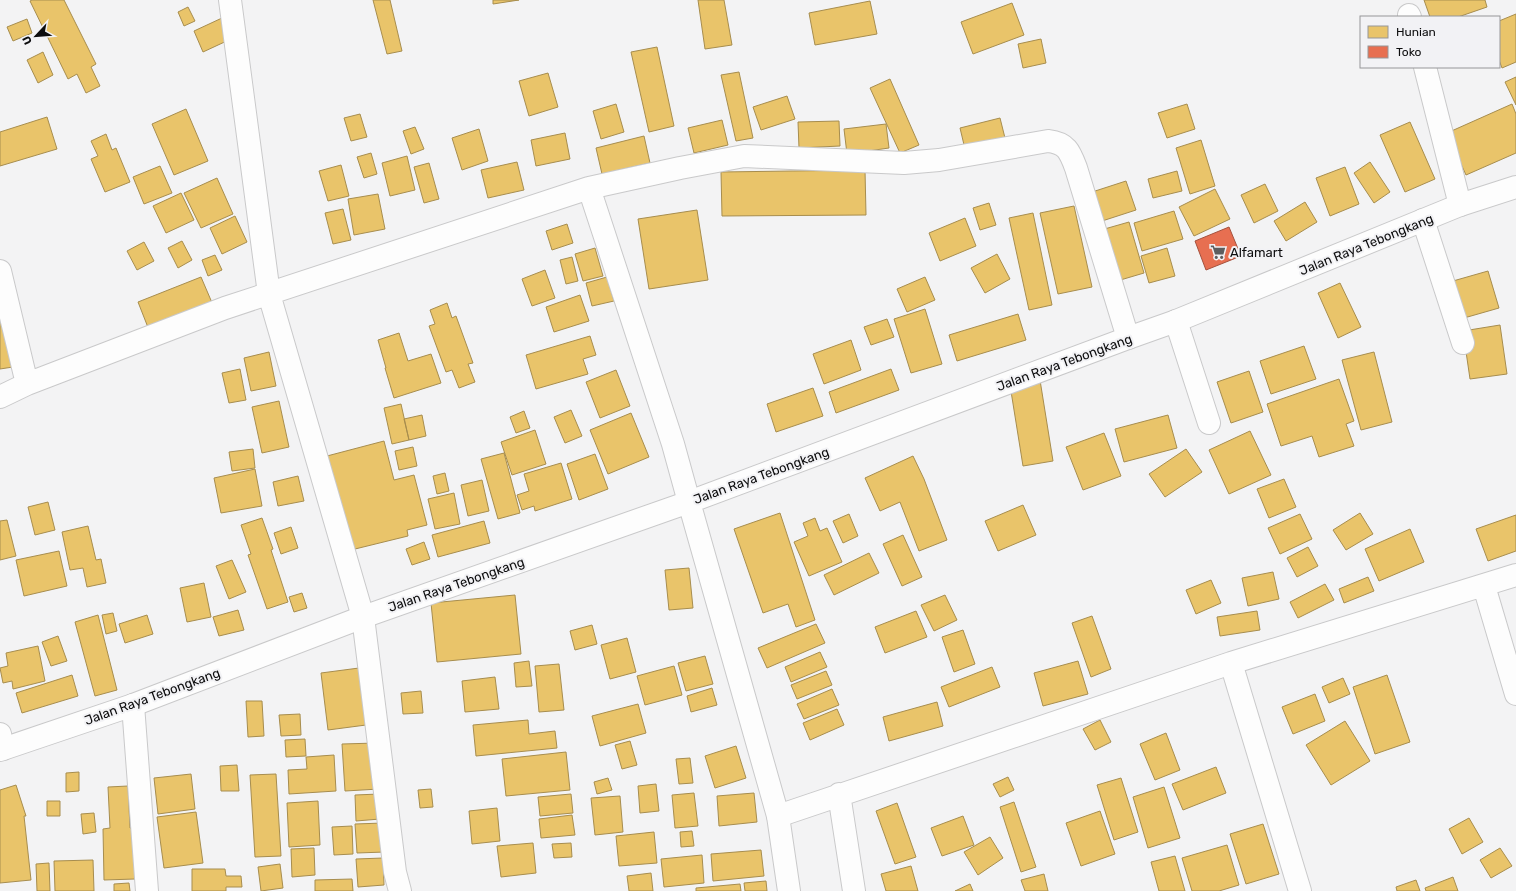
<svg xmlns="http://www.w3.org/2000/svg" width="1516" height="891" viewBox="0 0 1516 891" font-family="Rubik,sans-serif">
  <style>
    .homes { fill: #e9c46a; stroke: #a78d4e }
    .shops { fill: #e76f51; stroke: #a5513d }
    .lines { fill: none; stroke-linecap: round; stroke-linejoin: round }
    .minor-casing { stroke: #c9c9ca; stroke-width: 24 }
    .major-casing { stroke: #c9c9ca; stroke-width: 24 }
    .minor { stroke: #fdfdfd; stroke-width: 22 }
    .major { stroke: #fdfdfd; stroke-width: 22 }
    .labels { text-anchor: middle; stroke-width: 4; stroke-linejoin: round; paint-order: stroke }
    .street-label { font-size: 13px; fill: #0c0c0d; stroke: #f2f2f5 }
    .poi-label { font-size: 13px; fill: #0c0c0d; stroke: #f2f2f5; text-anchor: start }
  </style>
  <rect width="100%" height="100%" fill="#f3f3f4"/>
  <path class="homes" d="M32,0H64L96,64L91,67L100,86L86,93L77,74L68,79L30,1Z
    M373,0H390L402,51L387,54Z
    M493,0H519L493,4Z
    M698,0H724L732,45L705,49Z
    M1424,0H1485L1487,7L1458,17H1430Z
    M870,1L877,34L815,45L809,13Z
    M1012,3L1024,35L973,54L961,22Z
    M188,7L195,21L184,26L178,12Z
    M1516,14V62L1502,68L1499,60V21Z
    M222,18L231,39L203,52L194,31Z
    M27,19L32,33L13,41L7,27Z
    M1041,39L1046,63L1023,68L1018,44Z
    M657,47L674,126L649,132L631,52Z
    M43,52L53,75L38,83L27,60Z
    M739,72L753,138L736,141L721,75Z
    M548,73L558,107L529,116L519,81Z
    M1516,77V105L1505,82Z
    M890,79L919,145L900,153L870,88Z
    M787,96L795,119L761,130L753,107Z
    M616,104L624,132L601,139L593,111Z
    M1187,104L1195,129L1167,138L1158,113Z
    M1512,104L1516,114V153L1466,175L1447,133Z
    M186,109L208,161L174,175L152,124Z
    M360,114L367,137L351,141L344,118Z
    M47,117L57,149L0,166V132Z
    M1000,118L1005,138L965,149L960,128Z
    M722,120L728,145L694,153L688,128Z
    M839,121L840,146L799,148L798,122Z
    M1410,122L1435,179L1405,192L1380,135Z
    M886,124L889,148L847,154L844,129Z
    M415,127L424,149L411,154L403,131Z
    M479,129L488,161L462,170L452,138Z
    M565,133L570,159L536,166L531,140Z
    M106,134L112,150L116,148L130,182L105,192L91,159L98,156L91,141Z
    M644,136L650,163L602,174L596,148Z
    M1201,140L1215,186L1190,194L1176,148Z
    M371,153L377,174L364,178L357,157Z
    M407,156L415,190L390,196L382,163Z
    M517,162L524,190L488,198L481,170Z
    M1370,162L1390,192L1374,203L1354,173Z
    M429,163L439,199L424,203L414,167Z
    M341,165L349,196L328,201L319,171Z
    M160,166L172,193L144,204L133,177Z
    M1345,167L1359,204L1330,216L1316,178Z
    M865,170L866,215L722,216L721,172Z
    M1177,171L1182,191L1153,198L1148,179Z
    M217,178L233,214L201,228L184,193Z
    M1126,181L1136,210L1099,222L1089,193Z
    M1265,184L1278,211L1254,223L1241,195Z
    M1215,189L1230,219L1194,236L1179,207Z
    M181,193L194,220L166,233L153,206Z
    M378,194L385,229L354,235L348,199Z
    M1305,202L1317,222L1286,241L1274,221Z
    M989,203L996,225L980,230L973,208Z
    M1074,206L1092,287L1058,294L1040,213Z
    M343,209L351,240L333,244L325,213Z
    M697,210L708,280L649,289L638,219Z
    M1174,211L1183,239L1142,251L1134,223Z
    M1033,213L1052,305L1029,310L1009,218Z
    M235,216L247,242L222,254L210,228Z
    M965,218L976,246L940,261L929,233Z
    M1129,222L1144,273L1117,281L1101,230Z
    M567,224L573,243L552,250L546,231Z
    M182,241L192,260L178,268L168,248Z
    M144,242L154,261L137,270L127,251Z
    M595,248L603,276L583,281L575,254Z
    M1167,248L1175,276L1149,283L1141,256Z
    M997,254L1010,279L985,293L971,268Z
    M215,255L222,270L208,276L202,260Z
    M572,257L578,281L566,284L560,260Z
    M545,270L555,298L532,306L522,279Z
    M1488,271L1499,308L1457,320L1446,283Z
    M201,277L213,305L149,330L138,302Z
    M607,277L614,301L592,306L586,283Z
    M925,277L935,300L907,312L897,289Z
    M1340,283L1361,327L1338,338L1318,293Z
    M580,295L589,321L554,332L546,307Z
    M447,303L452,318L456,316L473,363L468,364L475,382L459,388L452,370L446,372L429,326L435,324L430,310Z
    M925,309L942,364L911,373L894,319Z
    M1018,314L1026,340L957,361L949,335Z
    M0,317L13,367L0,369Z
    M887,319L894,337L871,345L864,327Z
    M1500,325L1507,374L1470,379L1463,331Z
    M399,333L408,361L431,354L441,383L394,398L385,368H386L378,340Z
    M590,336L596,355L583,359L588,374L536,389L526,355Z
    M851,340L861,370L824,384L813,354Z
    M1304,346L1316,379L1271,394L1260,361Z
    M269,352L276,386L251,391L244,358Z
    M1374,352L1392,422L1361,430L1342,360Z
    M240,369L246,400L229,403L222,373Z
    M891,369L899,390L836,413L829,392Z
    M616,370L630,406L600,418L586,382Z
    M1249,371L1263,412L1231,423L1217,382Z
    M1339,379L1354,421L1346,424L1354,446L1319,457L1312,436L1281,446L1267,404Z
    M1040,380L1053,461L1023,466L1010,385Z
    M813,388L823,416L776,432L767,404Z
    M279,401L289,447L262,453L252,407Z
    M401,404L409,440L392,444L384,408Z
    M571,410L582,436L565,443L554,417Z
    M524,411L530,428L516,433L510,417Z
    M631,413L649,457L608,474L590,430Z
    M422,415L426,436L409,440L404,419Z
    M1168,415L1177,448L1124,462L1115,429Z
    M535,430L546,464L512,475L501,442Z
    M1250,431L1271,475L1229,494L1209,450Z
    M1104,433L1121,476L1083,490L1066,447Z
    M384,441L394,480L414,475L427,525L407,530L408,536L351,550L327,456Z
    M413,447L417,466L399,470L395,451Z
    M253,449L255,468L232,471L229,452Z
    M1186,449L1202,472L1165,497L1149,474Z
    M504,453L520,513L498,519L481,459Z
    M595,454L608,489L579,500L567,464Z
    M913,456L924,479L947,540L919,551L900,502L880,511L865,478Z
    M561,463L572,499L535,511L534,506L522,510L517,495L529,491L524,474Z
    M255,469L262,506L221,513L214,478Z
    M445,473L449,491L437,494L433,476Z
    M298,476L304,501L278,506L273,482Z
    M1284,479L1296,507L1269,518L1257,489Z
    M482,480L489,511L468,516L461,485Z
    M454,493L460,524L435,529L428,499Z
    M48,502L55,530L35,535L28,507Z
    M1023,505L1036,535L998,551L985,521Z
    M780,513L815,620L796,627L788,604L763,613L734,529Z
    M1360,513L1373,534L1346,550L1333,530Z
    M849,514L858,536L843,543L833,521Z
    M1300,514L1312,539L1280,554L1268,528Z
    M1516,515V551L1488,561L1476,529Z
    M262,518L273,549L271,550L288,602L267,609L248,555L251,554L241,525Z
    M815,518L820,531L827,528L842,562L809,576L794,542L808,536L803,523Z
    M7,520L16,556L0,560V521Z
    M484,521L490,543L438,557L432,535Z
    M88,526L96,560L101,559L106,583L87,587L83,568L70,570L62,532Z
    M291,527L298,548L281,554L274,533Z
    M1410,529L1424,562L1379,581L1365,549Z
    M903,535L922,577L902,586L883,544Z
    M424,542L430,559L412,565L406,549Z
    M1308,547L1318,566L1297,577L1287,558Z
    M59,551L67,586L24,596L16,560Z
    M869,553L879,573L834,595L824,575Z
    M232,560L246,592L229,599L216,566Z
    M689,568L693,608L669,610L665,570Z
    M1273,572L1279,599L1248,606L1242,578Z
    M1368,577L1374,591L1344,603L1339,589Z
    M1211,580L1221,603L1196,614L1186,590Z
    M204,583L211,617L187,622L180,588Z
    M1325,584L1334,600L1298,618L1290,602Z
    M302,593L307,608L294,612L289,597Z
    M515,595L521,654L437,662L431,603Z
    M945,595L957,620L934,631L921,605Z
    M238,610L244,630L219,636L213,617Z
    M916,611L927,637L885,653L875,627Z
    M1257,611L1260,630L1220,636L1217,617Z
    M113,613L117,631L106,634L102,615Z
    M98,615L117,690L95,696L75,622Z
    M147,615L153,634L125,643L119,624Z
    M1092,616L1111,669L1091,677L1072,623Z
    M816,624L825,643L767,668L758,648Z
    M592,625L597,644L575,650L570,631Z
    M963,630L975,664L954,672L942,637Z
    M58,636L67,661L51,666L42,642Z
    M627,638L636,672L610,679L601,645Z
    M38,646L45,681L13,689L12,681L3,683L0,668L8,666L6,653Z
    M820,652L827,667L791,682L785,667Z
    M705,656L713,684L686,691L678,663Z
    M529,661L532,686L516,687L514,663Z
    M1078,661L1088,694L1043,706L1034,673Z
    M559,664L564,710L539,712L535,666Z
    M674,666L682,695L645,705L637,676Z
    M992,667L1000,687L949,707L941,687Z
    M359,668L366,725L328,730L321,673Z
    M826,671L832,685L797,699L791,685Z
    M72,675L78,696L22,713L16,693Z
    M1387,675L1410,742L1375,754L1353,687Z
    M495,677L499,709L465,712L462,681Z
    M1343,678L1350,694L1329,703L1322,687Z
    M712,688L717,705L691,712L687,696Z
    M832,689L839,705L804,719L797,704Z
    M421,691L423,713L403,714L401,693Z
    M1315,694L1325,721L1293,734L1282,707Z
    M246,701H262L264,736L248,737Z
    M937,702L943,726L889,741L883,717Z
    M638,704L646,733L600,746L592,716Z
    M837,709L844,725L810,740L803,723Z
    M300,714L301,735L281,736L279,715Z
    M528,720L529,734L555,731L557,748L476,756L473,725Z
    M1100,720L1111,742L1095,750L1083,729Z
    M1345,721L1370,761L1331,785L1306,745Z
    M1166,733L1180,770L1155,780L1140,744Z
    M305,739L306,756L286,757L285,740Z
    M630,741L637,765L622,769L615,745Z
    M376,743L379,789L345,791L342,744Z
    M736,746L746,778L715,788L705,756Z
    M566,752L570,790L506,796L502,759Z
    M334,755L336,791L289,794L288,770L307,769L306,757Z
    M690,758L693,783L679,784L676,759Z
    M237,765L239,791H221L220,766Z
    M1216,767L1226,793L1183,810L1172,784Z
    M79,772V791L66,792V773Z
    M191,774L195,809L158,814L154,778Z
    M276,774L281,856L255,857L250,775Z
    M1008,777L1014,790L1000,797L993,784Z
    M608,778L612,790L597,794L594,782Z
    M1121,778L1138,832L1114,840L1097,785Z
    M656,784L659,811L640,813L638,786Z
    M16,785L26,816H24L31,880L0,883V790Z
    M128,786L130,828H134L135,879L104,880L103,829L110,828L108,787Z
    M1164,787L1180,838L1148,848L1133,797Z
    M431,789L433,807L420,808L418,790Z
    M694,793L698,826L675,828L672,795Z
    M754,793L757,822L719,826L717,796Z
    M379,794L380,819L356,821L355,795Z
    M571,794L573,813L540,816L538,797Z
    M620,796L623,832L595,835L591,798Z
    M47,801H60V816H47Z
    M318,801L320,845L289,847L287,803Z
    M1014,802L1036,867L1021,872L1000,807Z
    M897,803L916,857L895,864L876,811Z
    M497,808L500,841L472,844L469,811Z
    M1100,811L1115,854L1081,866L1066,823Z
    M196,812L203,863L164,868L157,817Z
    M94,813L96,832L83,834L81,814Z
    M572,815L575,835L541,838L539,819Z
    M963,816L974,845L942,856L931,828Z
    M1469,818L1483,842L1462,854L1449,829Z
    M383,823L385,852L357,853L355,824Z
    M1263,824L1279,874L1246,884L1230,834Z
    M352,826L353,854L334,855L332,827Z
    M692,831L694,846L681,847L680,832Z
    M654,832L657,863L619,866L616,836Z
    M990,837L1003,858L978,875L964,852Z
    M533,843L536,873L501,877L497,846Z
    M571,843L572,857L554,858L552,844Z
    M1227,845L1239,885L1219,891H1192L1182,858Z
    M314,848L315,875L292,877L291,849Z
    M1500,848L1512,866L1491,878L1480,860Z
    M761,850L764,876L713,881L711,854Z
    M702,855L704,883L664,887L661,859Z
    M1175,856L1185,891H1159L1151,862Z
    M383,858L384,885L358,887L356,859Z
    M93,860L94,891H55L54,861Z
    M49,863L50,891H37L36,864Z
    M280,864L283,888L261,891L258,867Z
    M911,866L918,891H886L881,874Z
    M192,869H225L226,876H241L242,887H226V891H192Z
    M651,873L653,891H629L627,876Z
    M1044,874L1048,891H1025L1021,880Z
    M1453,877L1458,891H1426L1425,888Z
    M352,879L353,891H315V880Z
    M1416,880L1420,891H1397L1396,887Z
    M766,881L767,891H745L744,883Z
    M129,883L130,891H114V884Z
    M740,884L741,891H696V888Z
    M970,884L973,891H955Z"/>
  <path class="shops" d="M1229,227L1241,256L1206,270L1195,241Z"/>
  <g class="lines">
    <g class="minor-casing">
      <path id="minor" d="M230,0L269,294L363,617L395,872L400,891
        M1409,15L1410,17
        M1425,67L1460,205
        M589,188L673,444L689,502
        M1423,220L1463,343
        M0,271L27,384
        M1176,321L1209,423
        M0,397L27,384L225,308L589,188L680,168L744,156L904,163L939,160L1048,141C1067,143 1070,152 1076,168L1128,338
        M1484,586L1516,694
        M1231,663L1300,891
        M133,705L147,891
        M0,734L3,749
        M839,794L854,891
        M778,816L1231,663L1516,575"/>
    </g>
    <g class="major-casing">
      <path id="major" d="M689,502L778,816L789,891
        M0,750L133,705L363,617L689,502L1128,338L1176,321L1460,205L1516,187"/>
    </g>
    <use href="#minor" class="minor"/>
    <use href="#major" class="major"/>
  </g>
  <defs>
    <g id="supermarket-bare" transform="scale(1.2)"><path d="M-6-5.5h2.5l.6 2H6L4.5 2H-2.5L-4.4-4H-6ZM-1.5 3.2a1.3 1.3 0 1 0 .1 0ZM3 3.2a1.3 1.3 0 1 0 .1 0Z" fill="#5d5d5e" stroke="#f2f2f5" stroke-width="2.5" paint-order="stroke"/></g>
  </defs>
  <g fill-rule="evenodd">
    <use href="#supermarket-bare" x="1218" y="252"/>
  </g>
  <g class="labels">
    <g class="street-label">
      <text transform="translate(1366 244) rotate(-22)" y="5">Jalan Raya Tebongkang</text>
      <text transform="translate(1064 362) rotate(-20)" y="5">Jalan Raya Tebongkang</text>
      <text transform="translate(761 475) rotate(-20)" y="5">Jalan Raya Tebongkang</text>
      <text transform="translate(456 584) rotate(-19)" y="5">Jalan Raya Tebongkang</text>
      <text transform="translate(152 696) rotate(-20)" y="5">Jalan Raya Tebongkang</text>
    </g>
    <g class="poi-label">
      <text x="1230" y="257">Alfamart</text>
    </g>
  </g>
  <rect x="1360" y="16" width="140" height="52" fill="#f2f2f5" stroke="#969698"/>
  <rect x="1368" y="26" width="20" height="12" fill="#e9c46a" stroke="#969698"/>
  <text x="1396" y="36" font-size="12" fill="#0c0c0d">Hunian</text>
  <rect x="1368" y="46" width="20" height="12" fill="#e76f51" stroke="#969698"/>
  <text x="1396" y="56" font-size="12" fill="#0c0c0d">Toko</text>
  <g transform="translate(36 36) rotate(244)" stroke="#f2f2f5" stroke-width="3" paint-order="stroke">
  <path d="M0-3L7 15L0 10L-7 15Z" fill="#0c0c0d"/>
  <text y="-6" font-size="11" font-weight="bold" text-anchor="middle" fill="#0c0c0d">U</text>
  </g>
</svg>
